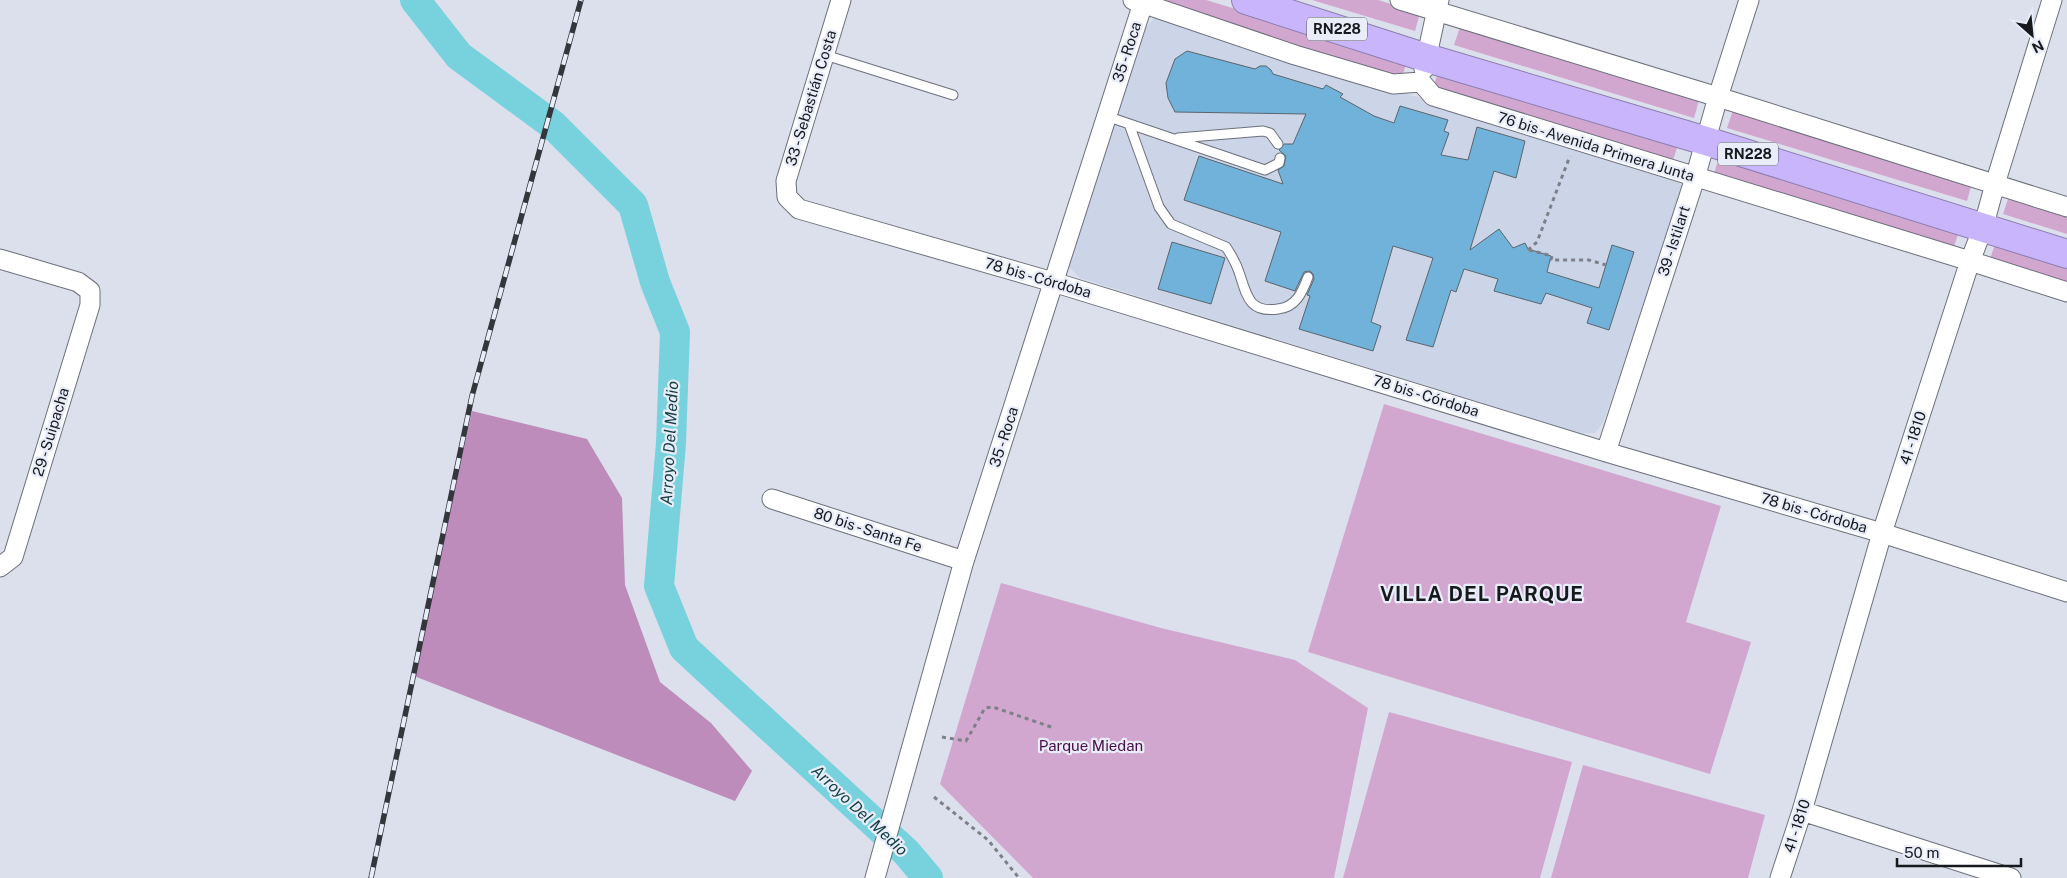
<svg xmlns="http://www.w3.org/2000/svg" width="2067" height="878" viewBox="0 0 2067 878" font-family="'Public Sans',sans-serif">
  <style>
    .built { fill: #ccd4e7 }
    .green { fill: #d2a7cf }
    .forest { fill: #be8cbb }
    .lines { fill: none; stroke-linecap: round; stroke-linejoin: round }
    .river { stroke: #77d2de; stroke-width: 30 }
    .building { fill: #71b2da; stroke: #5a656c }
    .lane-casing { stroke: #6b707b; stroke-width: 11 }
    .street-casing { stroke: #6b707b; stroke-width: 21 }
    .highway-casing { stroke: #8b7ead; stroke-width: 30 }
    .path { stroke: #7d8088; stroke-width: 3; stroke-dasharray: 4 4; stroke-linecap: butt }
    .lane { stroke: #fff; stroke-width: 9 }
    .street { stroke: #fff; stroke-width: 19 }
    .highway { stroke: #c9b5fb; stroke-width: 28 }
    .rail-casing { stroke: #33363b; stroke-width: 5.5 }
    .rail { stroke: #e8edf9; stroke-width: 4; stroke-dasharray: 11; stroke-linecap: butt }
    .labels { text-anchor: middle; stroke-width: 4.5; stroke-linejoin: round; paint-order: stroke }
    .shield { fill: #e8edf9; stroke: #56595f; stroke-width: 1 }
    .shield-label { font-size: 14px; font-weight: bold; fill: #17191d }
    .street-label { font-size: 15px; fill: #17191d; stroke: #e8edf9 }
    .park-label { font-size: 15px; fill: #4a0d4a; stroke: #e8edf9 }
    .water-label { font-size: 16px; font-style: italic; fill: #123e43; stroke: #e8edf9 }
    .district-label { font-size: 20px; font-weight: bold; letter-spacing: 1px; fill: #17191d; stroke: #e8edf9 }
  </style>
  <rect width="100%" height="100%" fill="#dbe0ec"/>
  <path class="built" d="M1163,18L1676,177L1682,185L1683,193L1603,423L1595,433H1579L1080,278L1070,268L1067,255L1146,28L1153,19Z"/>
  <path class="green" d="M1163,0H1206L1407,61L1401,80L1161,6Z
    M1312,0H1378L1420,13L1415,31Z
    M1460,27L1699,100L1694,118L1454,45Z
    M1438,71L1678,145L1672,163L1433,90Z
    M1733,110L1972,183L1967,201L1727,128Z
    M1719,158L1959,231L1953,250L1713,176Z
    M2009,196L2067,214V234L2003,214Z
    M1995,244L2067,267V287L1989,262Z
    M1384,404L1721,506L1686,622L1751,642L1710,774L1308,652Z
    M1001,583L1161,628L1295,660L1368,708L1334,878H1033L940,784Z
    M1389,712L1572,762L1540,878H1343Z
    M1583,765L1765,815L1748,878H1551Z"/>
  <path class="forest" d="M472,411L587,439L622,498L625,585L660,682L711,723L752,771L735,801L414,676Z"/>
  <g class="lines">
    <path class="river" d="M415,0L459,56L553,125L633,205L655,282L675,332L671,443L659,586L684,648L906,852L928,878"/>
  </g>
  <path class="building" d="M1187,51L1255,69L1260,66H1266L1271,70L1273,74L1323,89L1326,85L1343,94L1340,97L1374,116L1394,123L1400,106L1448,120L1444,131L1449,133L1441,155L1468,160L1477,127L1525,141L1516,178L1494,171L1470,250L1499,229L1513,248L1525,243L1528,249L1551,256L1547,272L1599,288L1612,245L1634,252L1609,330L1587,323L1592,308L1546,293L1541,304L1494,291L1498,279L1464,269L1456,292L1451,290L1433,347L1406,340L1433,258L1393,246L1371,322L1381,326L1373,351L1299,329L1310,296L1307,295L1314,279L1313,274L1310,271L1304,272L1295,291L1265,281L1281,232L1184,200L1199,156L1283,184L1278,170L1284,166L1286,156L1279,150L1284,144H1293L1306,114L1175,112L1168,98L1166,83L1175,59Z
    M1172,242L1225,258L1211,304L1158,289Z"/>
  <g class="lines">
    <g class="lane-casing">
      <path id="lane" d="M825,55L953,95
        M1106,116L1265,170L1279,163L1280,158
        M1129,124L1159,207L1171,224L1226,247C1232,256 1237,265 1240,275C1247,297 1250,313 1278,309C1296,307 1302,293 1308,277
        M1178,138L1263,131L1270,133L1278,144"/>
    </g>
    <g class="street-casing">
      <path id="street" d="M841,0L786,181L787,197L799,209L1053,282L1606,452L1882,533L2067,592
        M1133,0L1295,55L1393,84L1421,82
        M1400,0L1718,97L2067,207
        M1424,69L1439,0
        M1421,82L1433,96L1970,261L2067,292
        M0,259L78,282L90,291V305L13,557L0,567
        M1606,452L1695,178L1718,97L1749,0
        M772,499L964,561
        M1802,811L2011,878
        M875,878L964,561L1144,0
        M1780,878L1802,811L1882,533L1970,261L1983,228L1995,184L2052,0"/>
    </g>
    <g class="highway-casing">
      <path id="highway" d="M1246,0L1427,58L1706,141L2067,254"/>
    </g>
    <path class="path" d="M1528,250L1537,242L1570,156
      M1529,250L1552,256L1551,260H1589L1606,265
      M942,737L966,741L985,708L993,707L1054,728
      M934,797L988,840L1019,878"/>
    <use href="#lane" class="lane"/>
    <use href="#street" class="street"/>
    <use href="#highway" class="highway"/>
    <g class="rail-casing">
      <path id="rail" d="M371,878L472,396L581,0"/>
    </g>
    <use href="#rail" class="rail"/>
  </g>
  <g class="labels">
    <g class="shield">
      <rect x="1307" y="17.5" width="60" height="23" rx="4"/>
      <rect x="1718" y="142.5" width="60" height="23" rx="4"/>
    </g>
    <g class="shield-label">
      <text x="1337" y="34">RN228</text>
      <text x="1748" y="159">RN228</text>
    </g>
    <g class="street-label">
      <text transform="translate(1127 52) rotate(-72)" y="5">35 - Roca</text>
      <text transform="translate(811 98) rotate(-73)" y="5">33 - Sebastián Costa</text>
      <text transform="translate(1596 147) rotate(17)" y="5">76 bis - Avenida Primera Junta</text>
      <text transform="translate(1674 241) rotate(-72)" y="5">39 - Istilart</text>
      <text transform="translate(1038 278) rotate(16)" y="5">78 bis - Córdoba</text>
      <text transform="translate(1426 396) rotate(17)" y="5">78 bis - Córdoba</text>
      <text transform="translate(51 432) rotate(-73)" y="5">29 - Suipacha</text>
      <text transform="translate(1004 437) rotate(-72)" y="5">35 - Roca</text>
      <text transform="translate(1913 438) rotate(-72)" y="5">41 - 1810</text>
      <text transform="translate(1814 513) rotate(16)" y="5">78 bis - Córdoba</text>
      <text transform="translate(868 530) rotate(18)" y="5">80 bis - Santa Fe</text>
      <text transform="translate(1797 826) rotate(-72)" y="5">41 - 1810</text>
    </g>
    <g class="park-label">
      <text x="1091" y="751">Parque Miedan</text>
    </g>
    <g class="water-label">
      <text transform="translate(669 443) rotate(-87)" y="6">Arroyo Del Medio</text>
      <text transform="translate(860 810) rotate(43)" y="6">Arroyo Del Medio</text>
    </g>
    <g class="district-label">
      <text x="1482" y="601">VILLA DEL PARQUE</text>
    </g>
  </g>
  <g transform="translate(2032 35) rotate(153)" stroke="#e8edf9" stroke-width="4" paint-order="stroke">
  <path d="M0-4L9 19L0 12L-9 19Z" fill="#17191d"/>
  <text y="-8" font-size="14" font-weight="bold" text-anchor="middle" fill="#17191d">N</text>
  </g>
  <path d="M1897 858v8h124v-8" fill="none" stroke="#17191d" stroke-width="2.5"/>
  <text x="1904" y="858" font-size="15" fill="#17191d" stroke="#e8edf9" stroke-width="4" paint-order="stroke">50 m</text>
</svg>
